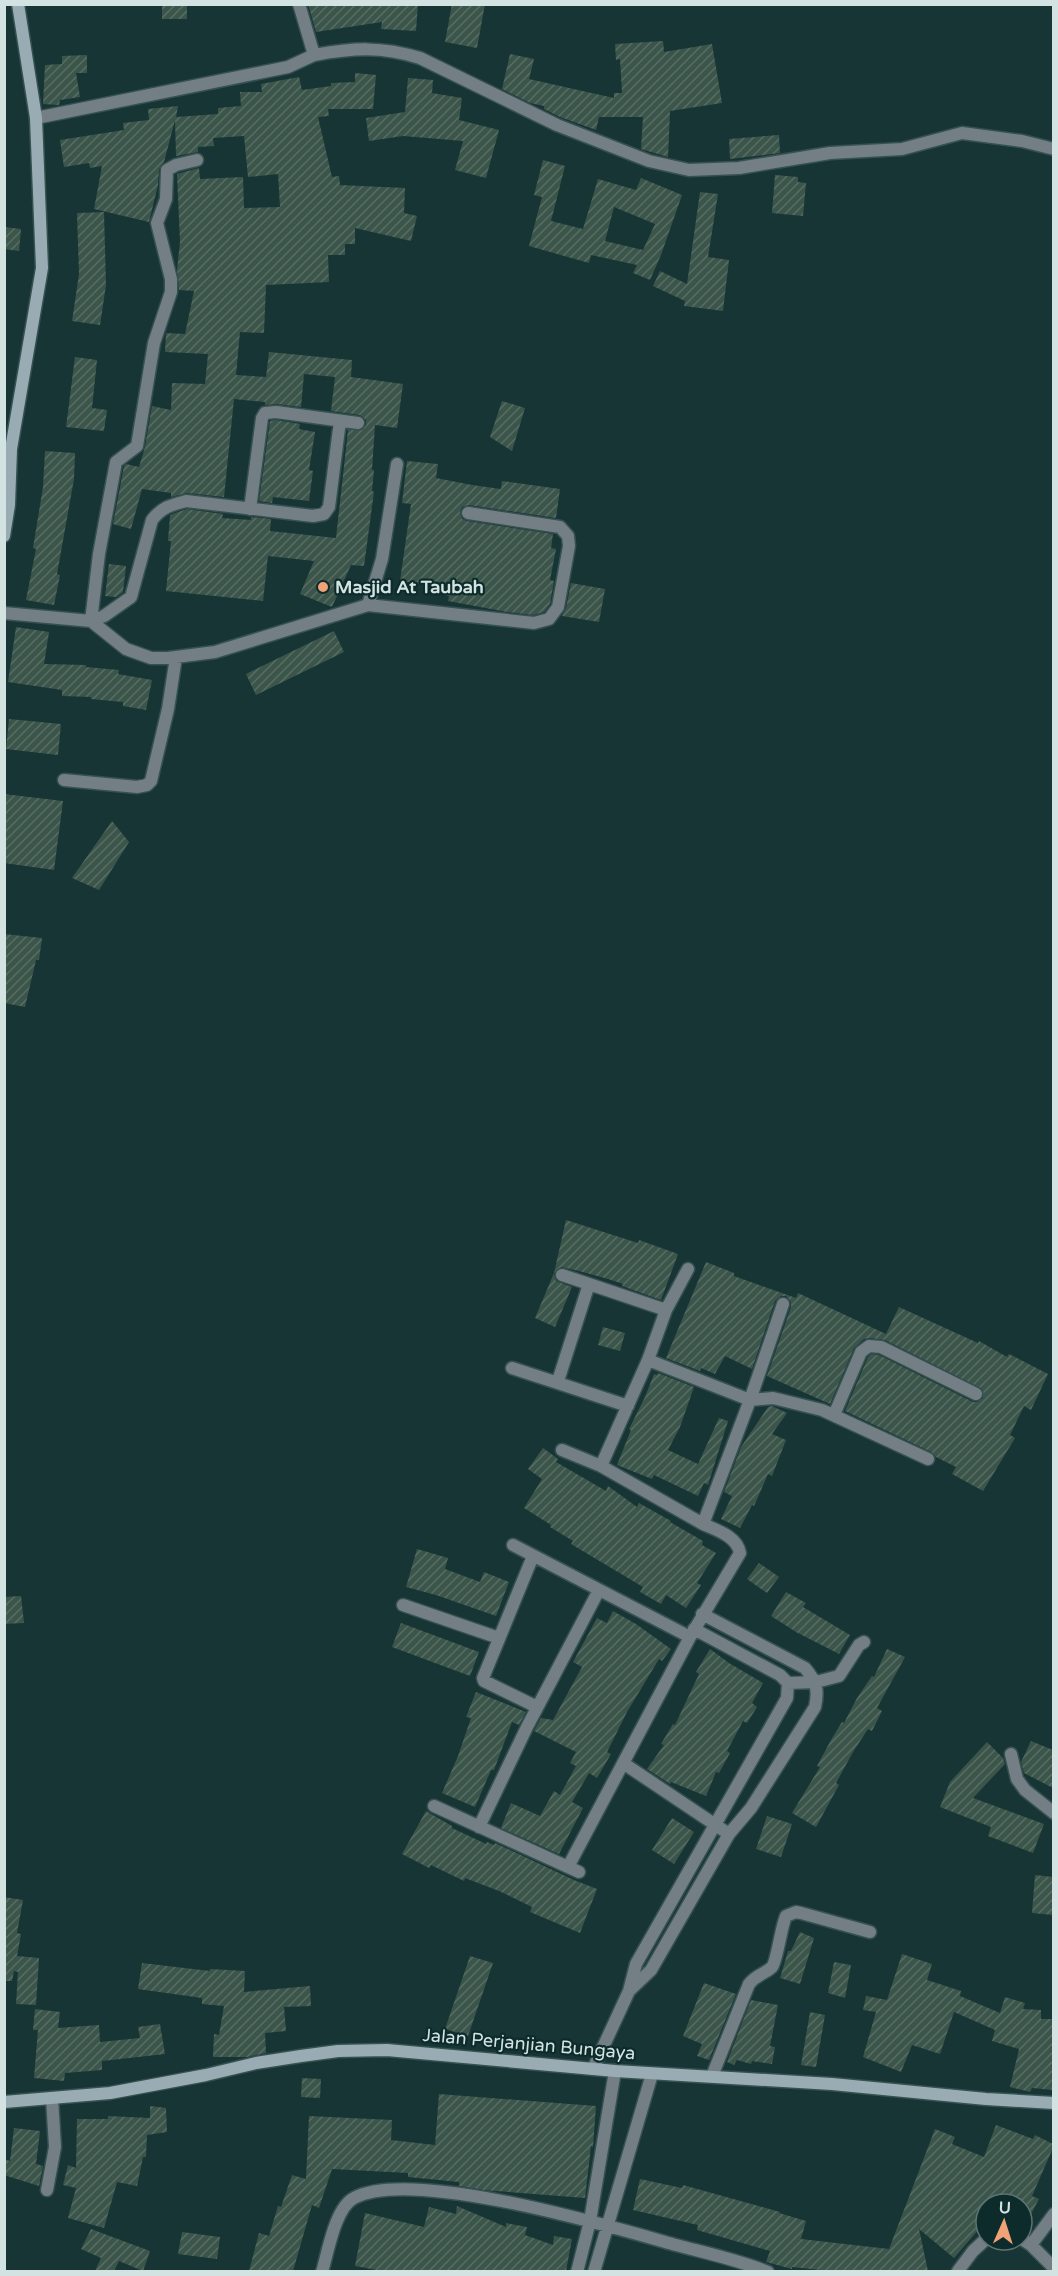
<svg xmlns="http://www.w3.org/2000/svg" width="1058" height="2276" viewBox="0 0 1058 2276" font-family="'Varela Round',sans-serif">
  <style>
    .building { fill: url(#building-hatch); fill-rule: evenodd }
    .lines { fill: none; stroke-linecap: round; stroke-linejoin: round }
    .minor-casing { stroke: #365151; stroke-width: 15 }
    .secondary-casing { stroke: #365151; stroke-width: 15 }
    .minor { stroke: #737f84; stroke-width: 12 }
    .secondary { stroke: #99acb3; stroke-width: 12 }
    .poi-dot { fill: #efa377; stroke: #0d2b2b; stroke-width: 2 }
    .labels { text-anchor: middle; stroke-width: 4.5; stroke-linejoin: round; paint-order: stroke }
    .poi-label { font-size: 18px; font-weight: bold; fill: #d2e3e2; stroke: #0d2b2b; text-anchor: start }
    .street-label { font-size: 18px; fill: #d2e3e2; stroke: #0d2b2b }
  </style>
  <defs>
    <pattern id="building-hatch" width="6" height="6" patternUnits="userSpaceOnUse" patternTransform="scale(1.5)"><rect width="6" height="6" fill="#3c554a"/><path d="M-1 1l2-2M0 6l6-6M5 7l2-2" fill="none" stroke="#576d64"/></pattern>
  </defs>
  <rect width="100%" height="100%" fill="#183535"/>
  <path class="building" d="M162,4H187V19H162Z
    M308,4H418L416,31L381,29L382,22L316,32Z
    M452,4H485L477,48L445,42Z
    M663,41L664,52L712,44L722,103L670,111L668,157L641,149L643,117H599L596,130L560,117L544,109V106L530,103L502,89L510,54L534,59L529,79L614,98V93H622L620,59L616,60L615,44Z
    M87,55V73H76L80,97L60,100L59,105L43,104L45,65L62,64V56Z
    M355,73L376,75L373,109H328L329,116L318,117L332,177L339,176L340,185L405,188L404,213L417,216L411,241L355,228V244H345V255H328L329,282L266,285L264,333L240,332L236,375L266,377L269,352L352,360L351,377L403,384L397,428L375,425L372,470H374L372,491L374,492L364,566L351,565L332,607L300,594L314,561L268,556L263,601L166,591L171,541H168L170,515L178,512L187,509L223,514L222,518L251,520V517L271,519L270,531L336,538L348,430H362L366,425V420L360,415L331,411L335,377L304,374L301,407L277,404L265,405V402L234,399L224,497L187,493L171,497V493L142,489L131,529L113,524L124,466L126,464L139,467L145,447L152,406L171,410L172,383L205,384L208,354L165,352L166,333L185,334L194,291L179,290L177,270L180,242L177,174L199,168L200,179L243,177L244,208L280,207L278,174L248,177L244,136L213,138L214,146L198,147V152L176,156L175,120L164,162L159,169L158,185L149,222L94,209L102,166L90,168L89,163L64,167L60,140L124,130L123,123L149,120L148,109L178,106L176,117L218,114V108L241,106L240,92H262L261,84L299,77L302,90L331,86V83L355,82Z
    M408,78L433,80L432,93L462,98L459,120L499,130L486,178L455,170L463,141L403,136L369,141L366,118L405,112Z
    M779,135L780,153L730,159L729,139Z
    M543,160L565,166L551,221L583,229L598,179L636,190L641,178L682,195L661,255L650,280L633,273L637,265L591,255L589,263L529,246L542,197L534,195ZM614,207L655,224L643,250L605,241Z
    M775,175L798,177V182L806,183L803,216L772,213Z
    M700,192L718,194L708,257L729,260L723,311L684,306L685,301L653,286L660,271L687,284Z
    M104,212L106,285L100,325L72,321L79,274L77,213Z
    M4,227L21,229L19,251L4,249Z
    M75,357L97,360L92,408L107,410L104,431L66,427Z
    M502,401L525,408L512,451L490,437Z
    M276,420L300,424L299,429L315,432L309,470L313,471L309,501L273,497L272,503L259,501L270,421Z
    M45,451L75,453L74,479L57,574L60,575L54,605L26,600L36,549L33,548L43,487Z
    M407,461L438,464L436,478L472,485L501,489L502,481L560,489L556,518L469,505L462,507L460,512L462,519L467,521L553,534L551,548L556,549L550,580L554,581L550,604L544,612L533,615L507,612L448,601L449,596L443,595L444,587L400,581L411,504L402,503Z
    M109,564L126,566L123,592L116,597L105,596Z
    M571,583L605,589L599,622L562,616L566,608Z
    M16,627L49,632L44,664L86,665V667L119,670L118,674L152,680L146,710L123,706V702L91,699V697L62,696V690L8,682Z
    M334,631L344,652L256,695L246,674Z
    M9,719L61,724L58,755L6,749Z
    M4,794L63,801L54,870L4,863Z
    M112,821L129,842L99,890L72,878Z
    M4,934L42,938L39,960H36L25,1007L4,1003Z
    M566,1220L638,1243L639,1240L678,1254L661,1300L622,1286L623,1284L608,1279L579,1271L561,1267L554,1273Z
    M706,1262L734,1273V1276L796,1298L798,1293L886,1334L899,1307L978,1343L979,1341L1007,1357L1009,1354L1048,1374L1031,1410L1024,1406L1010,1435L1015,1438L983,1491L952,1474L956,1467L936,1457L931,1452L845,1411L868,1357L871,1354L879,1355L973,1402H977L983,1398L982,1389L885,1340L870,1338L864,1339L854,1348L830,1404L767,1376L791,1307V1302L786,1296H781L775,1301L752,1369L725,1356L715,1374L701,1368L700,1371L666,1358Z
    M554,1273L556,1281L572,1287L555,1327L535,1318Z
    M603,1327L625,1333L620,1351L598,1345Z
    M658,1373L694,1387L680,1427L668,1450L698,1464L719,1418L728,1421L708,1485L704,1483L698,1496L654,1475L652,1479L617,1465L631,1430L629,1429L645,1397L654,1374L657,1375Z
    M772,1406L787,1413L772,1434L786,1440L772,1476L768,1474L754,1506L752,1505L740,1528L721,1519L732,1496L724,1492L741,1447L768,1407Z
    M543,1448L558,1459L556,1462L606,1491L608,1486L637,1507L639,1503L671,1521L670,1522L703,1541L702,1545L716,1553L697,1583L701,1585L686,1608L666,1595L661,1604L640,1592L643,1587L571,1544L573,1541L550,1527L551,1525L524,1508L542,1479L528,1469Z
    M417,1549L448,1558L445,1569L480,1582L484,1572L509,1582L496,1616L436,1595L406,1587Z
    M759,1563L779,1577L767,1593L747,1579Z
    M786,1592L806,1603L803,1607L850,1635L839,1654L796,1632L771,1616Z
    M21,1596L24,1623L4,1624V1597Z
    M613,1611L636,1624L671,1649L662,1661L659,1659L627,1712L607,1752L611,1754L597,1778L589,1773L572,1802L583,1808L559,1854L501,1828L511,1803L540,1816L554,1791L560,1795L576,1766L570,1763L576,1752L534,1731L541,1718L553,1720L582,1667L573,1662L597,1618L607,1623Z
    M401,1623L479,1652L470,1676L392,1647Z
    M710,1649L729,1663L763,1683L752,1703L757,1707L747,1723L743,1721L727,1751L730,1753L719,1773L716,1772L706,1796L671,1782L670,1784L647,1769L664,1745L661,1744L673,1724L675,1725L699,1674L696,1672Z
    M887,1649L905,1657L877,1708L882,1711L872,1731L868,1729L853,1752L836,1783L839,1785L816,1827L792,1813L820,1767L817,1766L831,1740L842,1722L844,1723L857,1698L872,1676L874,1677Z
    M476,1692L526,1712L519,1725L512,1722L494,1770H491L475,1807L442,1793L458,1756L471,1718L466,1717Z
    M1031,1741L1053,1750V1788L1024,1773L1021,1762Z
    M987,1742L1003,1758L1005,1764L973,1798L1044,1824L1033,1853L988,1836L991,1827L940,1807L950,1782Z
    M426,1811L452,1826V1828L486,1844L487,1842L494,1845L495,1843L574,1880L597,1889L580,1933L530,1912L532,1907L499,1891L465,1878L464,1881L431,1865L429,1868L402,1854Z
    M767,1816L792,1824L781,1857L756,1849Z
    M672,1818L694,1832L674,1864L652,1850Z
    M1035,1875L1053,1877V1915L1032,1913Z
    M4,1897L23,1900L17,1933L21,1934L17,1956L39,1958L36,2005L16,2004L18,1972L14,1971L12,1981H4Z
    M800,1932L814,1938L800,1984L780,1978L788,1951H791Z
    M902,1954L932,1964L927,1980L961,1991L960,1996L1000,2013L1005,1997L1025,2003L1023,2009L1041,2010V2019H1053V2090L1032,2088L1030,2092L1010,2087L1019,2049L992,2041L995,2030L954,2012L940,2054L912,2045L901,2072L863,2057L876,2012L863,2010L866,1996L887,2000Z
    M470,1956L493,1963L468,2036L445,2029Z
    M834,1962L851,1965L845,1998L828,1993Z
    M142,1963L210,1971V1969L245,1971L244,1992L310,1986L311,2006L284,2007L286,2031L265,2033L266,2053L247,2057H213L214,2034L219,2035L224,2006L202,2004V1998L138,1989Z
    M704,1983L736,1994L709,2060L697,2056L702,2044L683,2036Z
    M751,2000L778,2005L770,2046L775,2047L772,2064L752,2061L751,2064L737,2060L734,2065L727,2062Z
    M35,2009L60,2012L58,2028L99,2025L100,2042L140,2038L138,2027L160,2024L165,2054L102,2061V2070L65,2073L64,2081L34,2078L38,2030H33Z
    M810,2012L825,2015L816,2067L801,2065Z
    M302,2078L321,2079L320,2098L301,2097Z
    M439,2094L596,2106L593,2147L591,2146L585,2198L483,2190L459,2186V2182L408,2177V2173L332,2169L319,2208L312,2205L293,2271H249L259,2233L269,2236L278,2206L281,2207L292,2175L306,2179L309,2116L392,2120L391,2140L435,2145Z
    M150,2106L166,2108L167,2132L147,2135L146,2157H143L137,2186L117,2182L104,2228L68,2218L76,2188L63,2185L68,2165L76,2168L77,2119H108V2116L150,2118Z
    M996,2125L1033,2139L1035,2135L1053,2144V2148L1032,2196L1039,2199L1022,2231V2204H986V2221L954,2258L919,2229L928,2271H830L792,2267V2269L766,2262L770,2251L697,2230L698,2225L633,2210L640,2179L682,2188L683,2185L780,2212L779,2213L806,2221L801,2239L889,2249L935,2129L955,2137L952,2144L984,2157Z
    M14,2128L40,2131L36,2164L43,2166L39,2186L4,2175V2159L10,2161Z
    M457,2206L506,2227V2223L527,2227L525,2235L553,2245L554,2236L572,2239L566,2271H382L355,2266L365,2213L424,2227L429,2207L456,2214Z
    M91,2229L150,2251L143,2271L119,2261L114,2271H95L101,2258L81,2249Z
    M182,2232L220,2237L217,2259L178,2254Z"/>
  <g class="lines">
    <g class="minor-casing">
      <path id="minor" d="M314,55C353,48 381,46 420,58L557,125L649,161L689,170L739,168L830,153L902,149L962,133L1022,141L1054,149
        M36,118L288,67L314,55L299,4
        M197,160L176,165L167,170L166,199L157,223L171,279V292L154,343L137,446L116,462L99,554L91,621L126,649L151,658H168L215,652L368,605L382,559L397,464
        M250,509L262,418L265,413L276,412L358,423
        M368,605L534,623L549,619L558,607L569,546L568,536L560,527L468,513
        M4,613L91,621L104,616L131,597L152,520C162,507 171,505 186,501L313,516L324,514L329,507L340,421
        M64,780L137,787L147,785L151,781L168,709L176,657
        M562,1275L589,1284
        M648,1360L750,1400L773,1398L822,1410L928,1459
        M512,1368L628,1406
        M558,1381L589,1284L666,1310
        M834,1415L861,1352L869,1346L881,1347L976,1394
        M562,1450L601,1466L703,1524L750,1400L783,1304
        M601,1466L648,1360L666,1310L688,1269
        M513,1545L690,1637L740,1553C737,1536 716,1530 703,1524
        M533,1556L483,1678L484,1681L537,1707
        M403,1605L499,1638
        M788,1683L816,1682L839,1676L859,1645L864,1642
        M1011,1754L1017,1779L1025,1790L1054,1813
        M623,1763L729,1834
        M434,1806L579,1872
        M479,1827L527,1727L599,1590
        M568,1867L690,1637
        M629,1991L651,1970L729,1834L751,1808L815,1707C819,1689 816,1681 805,1668L702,1614
        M593,2069L629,1991L636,1964L787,1698L788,1683L780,1675L694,1629
        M712,2076L749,1984C757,1974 765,1974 772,1967C777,1961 781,1927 786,1916L796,1912L801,1913L870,1932
        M47,2190L55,2147L52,2098
        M1022,2239L1031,2245L1054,2214
        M1031,2245L1054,2268
        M958,2271L973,2251L986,2239
        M322,2272C328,2252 335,2208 354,2198C411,2167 612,2227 676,2245C706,2253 739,2260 768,2272
        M577,2272L590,2221L615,2071
        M594,2272L652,2074"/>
    </g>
    <g class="secondary-casing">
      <path id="secondary" d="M4,536L9,505L11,449L42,268L36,118L18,4
        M4,2102L110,2093L206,2075L256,2063L301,2056L338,2051L387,2050L615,2071L832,2084L986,2099L1054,2103"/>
    </g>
    <use href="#minor" class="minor"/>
    <use href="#secondary" class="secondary"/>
  </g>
  <circle class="poi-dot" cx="323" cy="587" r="6"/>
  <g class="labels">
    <g class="poi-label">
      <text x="335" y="593">Masjid At Taubah</text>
    </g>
    <g class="street-label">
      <text transform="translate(529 2044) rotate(5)" y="6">Jalan Perjanjian Bungaya</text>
    </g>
  </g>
  <rect width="1058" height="2276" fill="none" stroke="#d2e3e2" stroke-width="12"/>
  <g transform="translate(1004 2222) rotate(3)"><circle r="28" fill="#0d2b2b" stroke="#5c7574" stroke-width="1.5"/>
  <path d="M0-4.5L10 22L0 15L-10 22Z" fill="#efa377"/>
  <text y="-9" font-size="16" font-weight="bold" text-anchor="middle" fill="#d2e3e2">U</text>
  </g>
</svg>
